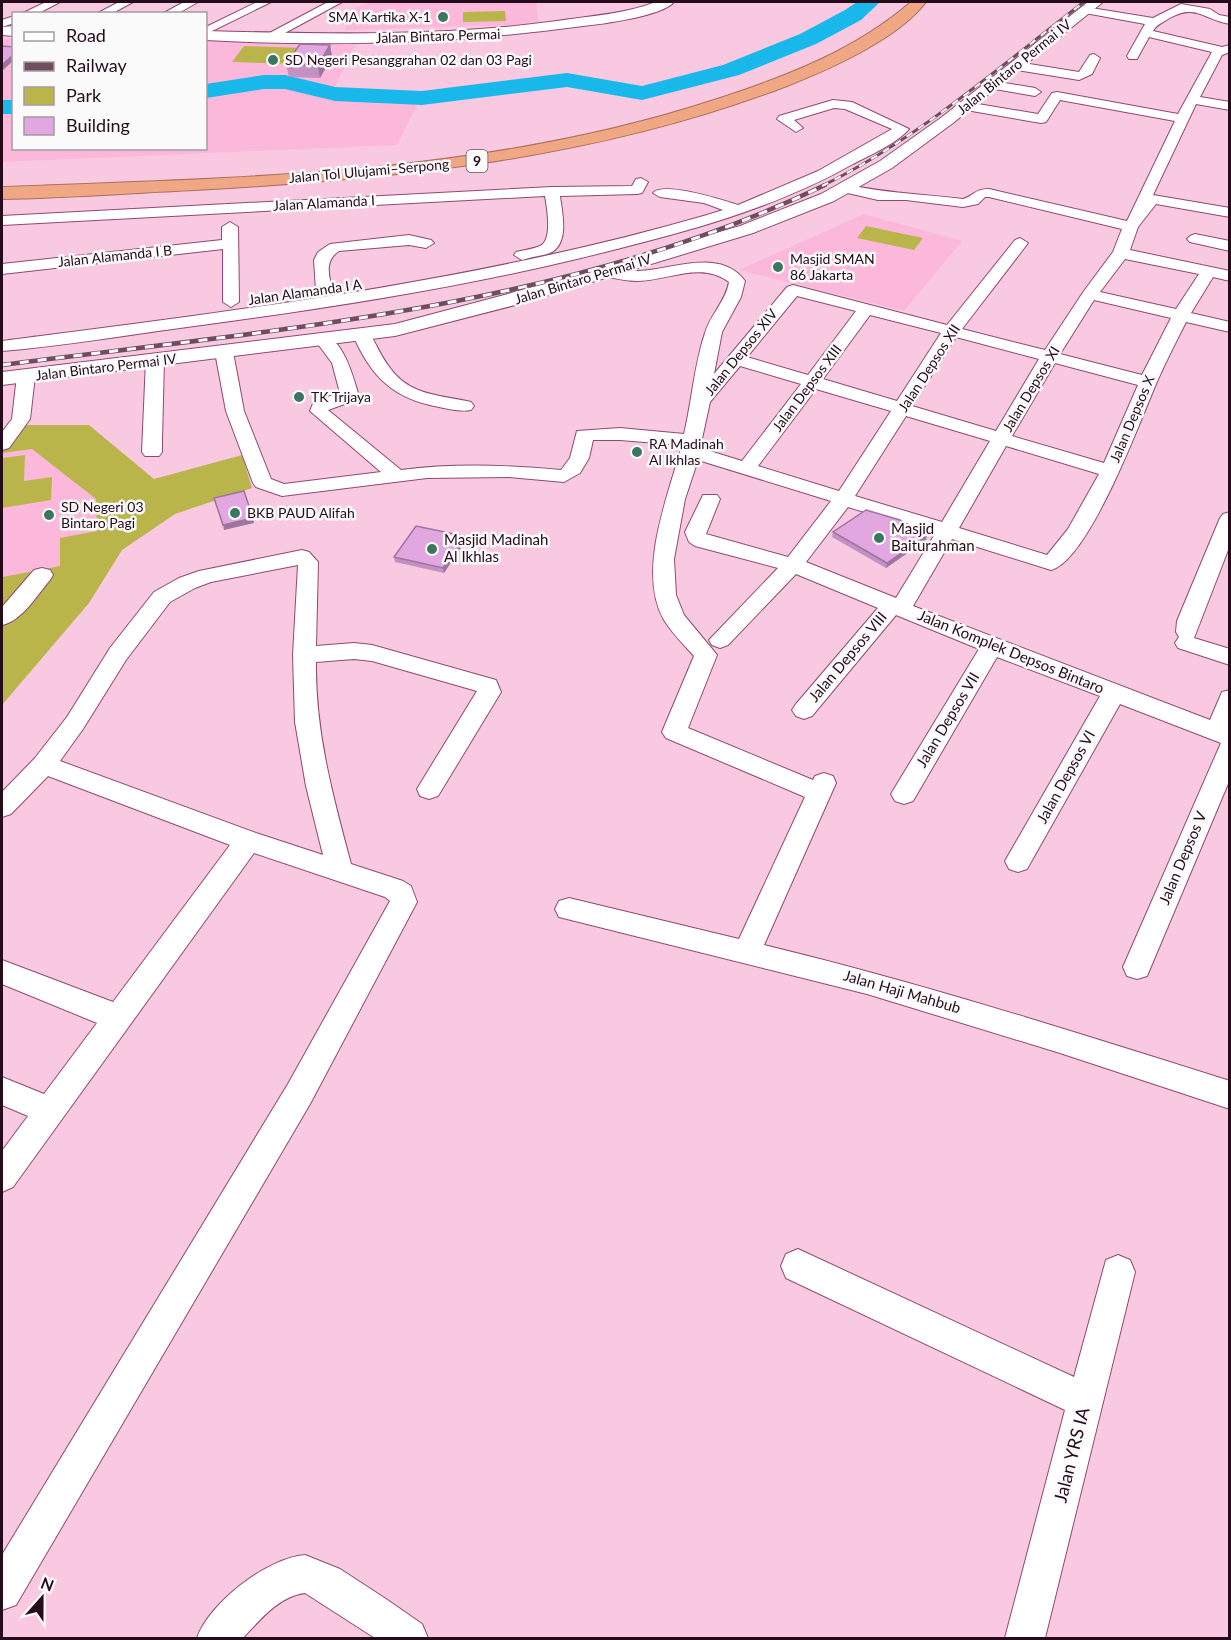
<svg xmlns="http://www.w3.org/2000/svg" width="1231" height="1640" viewBox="0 0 1231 1640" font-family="Lato,sans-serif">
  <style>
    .built { fill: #fcb8db }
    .green { fill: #bab54b }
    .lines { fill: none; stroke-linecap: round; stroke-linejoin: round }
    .river { fill: #19b8ea; fill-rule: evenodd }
    .minor-casing { stroke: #8e4a70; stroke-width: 2 }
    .tertiary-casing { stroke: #8e4a70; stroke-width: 2 }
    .secondary-casing { stroke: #8e4a70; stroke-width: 2 }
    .motorway-casing { stroke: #a9705f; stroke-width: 2 }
    .minor { fill: #fff; fill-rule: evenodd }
    .tertiary { fill: #fff; fill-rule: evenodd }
    .secondary { fill: #fff; fill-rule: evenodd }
    .motorway { fill: #f0a783; fill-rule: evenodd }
    .rail-far1-casing { stroke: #6f4d5f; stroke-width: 3 }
    .rail-casing { stroke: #6f4d5f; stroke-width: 4.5 }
    .rail-far1 { stroke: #fafafa; stroke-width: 2; stroke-dasharray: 7; stroke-linecap: butt }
    .rail { stroke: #fafafa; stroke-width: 3; stroke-dasharray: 9; stroke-linecap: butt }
    .wall { fill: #c290c2 }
    .shaded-wall { fill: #9e759e }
    .building { fill: #e2a7e1; stroke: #9e759e; stroke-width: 1.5 }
    .poi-dot { fill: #3b7660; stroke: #fafafa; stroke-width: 2 }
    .labels { text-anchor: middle; stroke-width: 5; stroke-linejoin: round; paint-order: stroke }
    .far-poi-label { font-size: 14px; fill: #260b1b; stroke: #fafafa; text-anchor: start }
    .far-street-label { font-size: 14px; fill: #260b1b; stroke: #fafafa }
    .shield { fill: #fafafa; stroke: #66535e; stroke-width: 1.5 }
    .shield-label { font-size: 14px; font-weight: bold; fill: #260b1b }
    .poi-label { font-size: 15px; fill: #260b1b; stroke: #fafafa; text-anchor: start }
    .street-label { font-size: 15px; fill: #260b1b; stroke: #fafafa }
    .near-street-label { font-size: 18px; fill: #260b1b; stroke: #fafafa }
  </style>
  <rect width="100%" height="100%" fill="#f9c9e1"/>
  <path class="built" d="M372,2H536L539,24L345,30L349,10Z
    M2,39H13L14,148H206V40L358,41L328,100L418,103L397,145L2,162Z
    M864,214L962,241L904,311L739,270Z
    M32,448L96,499L97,531L60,566L2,577V453Z"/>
  <path class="green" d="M505,11L506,21L463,22V12Z
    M244,46L304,48L294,64L232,62Z
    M866,226L923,238L914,250L857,238Z
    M26,425H89L154,479L242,455L252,488L175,514L122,550L89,603L2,705V577L60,566V538L97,531L96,499L32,449L2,453V435Z
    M25,455L24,481L52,477L51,500L2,508V458Z"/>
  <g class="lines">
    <path class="river" d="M857,2H880L861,20L816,44L739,75L642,100L567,87L422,105L335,101L285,89H264L206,98V84L264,75H285L335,87L422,91L567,73L642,86L723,65L800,34L845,10Z
      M2,100H14V114H2Z"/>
    <g class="minor-casing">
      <path id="minor" d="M46,2H60L37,14H21Z
        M119,2H133L111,14H96Z
        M184,2H198L177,14H162Z
        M257,2H271L206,34V27Z
        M328,2H342L272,40H264L262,37Z
        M1181,4L1210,9L1219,15L1230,17V24C1202,19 1196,3 1168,19C1162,23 1156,25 1153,31L1222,47L1230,45V52L1222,55L1200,97L1230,102V110L1196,104L1153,195L1230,208V217L1156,204L1138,227L1130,250L1230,271V281L1213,277L1191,313L1230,322V332L1186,322C1176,342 1165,363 1156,384C1140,421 1089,560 1051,570L952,539L913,606L1210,720L1222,692L1230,690V779L1147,976L1137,979L1127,976L1123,967L1221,743L1120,704L1027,869L1018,872L1009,869L1005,861L1100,696L997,657L913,801L904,804L895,801L891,794L979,649L896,615L812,716L804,719L796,716L792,710L796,704L878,608L796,574L728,645L720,648L712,645L709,640L778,568L695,546L689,542L685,532L703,495H717L720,499L706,534L788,557L831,501L698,460L685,499L674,559L676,595L684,615L717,655L688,728L813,780L815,776L824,773L833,776L836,783L764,945C921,983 1075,1032 1230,1081V1109L1060,1053L867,994L559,917L555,909L559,901L569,898L739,939L805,797L666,738L662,732L694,656C684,645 672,633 664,620C636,571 669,494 682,445L620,440H593L589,458L580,473L564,482L509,477L427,478L282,496L256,487L253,483L226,411L215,352L218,348H230L233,352L244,411L271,479L284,484L381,472L310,411L314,401L340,393L332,363L315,340L318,336C341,331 353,376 358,393L353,401L328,410L401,470C454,463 508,465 561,470L570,458L577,431L620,428L684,434C692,401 694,365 705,333C710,315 726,301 729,282C702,261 669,280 638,281C626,281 613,278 601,275L599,272L601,269C613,266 626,272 638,271C672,270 720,247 745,281L741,297L722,332L714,374L787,287L793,285L947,325L1015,240L1020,238L1028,243L962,329L1045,350L1084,291L1113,252L1122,229L989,197H985L978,204L963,207L906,200H878L839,191L837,188L844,184C883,193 923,194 963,199C974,196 974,189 989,189L1127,221L1175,121L1060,100L1046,122L1041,123L966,110L959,106L966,102L1038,114L1052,93L1057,92L1178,114L1212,52L1149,37L1137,59H1129L1127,56L1145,24L1085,13L1079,10L1085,7L1153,18ZM1125,259L1199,274L1176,309L1100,292ZM797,296L856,311L808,375L747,357ZM1094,300L1171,318L1142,375L1060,354ZM870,315L941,333L897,401L823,379ZM956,337L1039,359L996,431L912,406ZM1055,363L1138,385L1104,463L1012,436ZM740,366L801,384L742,461L700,448L710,402ZM816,389L891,411L839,491L758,466ZM906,416L990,441L942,522L855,496ZM1006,446L1099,474L1068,529L1047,555L959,528ZM848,507L935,534L896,598L806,562Z
        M14,16V23L2,27V20Z
        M1094,54L1100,58L1092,74L1079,80L1017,70L1011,66L1017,62L1079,72L1090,55Z
        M993,81L1035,88L1041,92L1035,96L989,88L987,85L989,82Z
        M833,100L852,102L909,129C896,144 870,155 853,164C768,212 674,235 581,258C449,290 315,310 180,328C121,336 61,346 2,351V341C240,310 476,282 707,215L723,210L704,203L660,197L653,193C664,181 722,200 738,205L818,171L892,129L845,109L834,108L794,120L803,128L796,132L777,119L779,116Z
        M641,178L648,182L642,193L637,194L560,196C562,212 570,244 550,253C541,256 531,257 522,260L514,255L516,252C524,250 533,249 540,246C553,240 547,208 545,196L2,225V216L552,187L632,186L636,179Z
        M230,222L238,227L239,302L231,307L223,302V249L2,274V264L222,240V227Z
        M1195,234L1230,241V251L1190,242L1187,239L1190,236Z
        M409,235L431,240L434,243L426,248L409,245L339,251C324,261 329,275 332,290L324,295L316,290L314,260L318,252L330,244Z
        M362,330L368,331C376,343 381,357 390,368C410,396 441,395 471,402L474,406L471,410C461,412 449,409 439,407C394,399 371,377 353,335L356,331Z
        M155,355L161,356L164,360L162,440V452L159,456H145L142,452L146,360L149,356Z
        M26,371L32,372L35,376L30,419L9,448L2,450V432L12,419L17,376L20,372Z
        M1230,512V545L1194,638L1230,649V665L1178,648L1175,643L1179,637L1176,632L1177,621L1220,518L1223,514Z
        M302,550L309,552L318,562L316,646L354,643L372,645L496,680L501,692L438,796L429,799L420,796L417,789L477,691L372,661L354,659L316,662C315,732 333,797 351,864L403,881L411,886L417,902L310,1104L16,1605L2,1610V1555L288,1084L390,901L385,897L254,853L13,1187L2,1192V1151L28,1116L2,1105V1077L44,1094L97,1023L2,984V960L113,1002L230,845L48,776L11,814L2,817V792L35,758L67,717L110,648L154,592L179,578L199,571ZM298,565L293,655L295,722L306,786L323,855L256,833L60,761L83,729L126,660L170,602L195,588L211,582Z
        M42,568L50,570L53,575L50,580C37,595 22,621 2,625V607L34,570Z
        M798,1249L1074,1377L1106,1260L1118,1255L1130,1260L1135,1272L1045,1638H1005L1065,1410L786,1278L781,1266L786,1254Z
        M305,1555L340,1569L386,1599L422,1624L428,1638H375L305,1593C279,1596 260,1620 243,1638H197C209,1603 267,1558 305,1555Z"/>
    </g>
    <g class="tertiary-casing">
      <path id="tertiary" d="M1088,2H1103L953,123L892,168L834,201L753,233L523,303L395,336L2,385V372L395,324L508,294L740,226L821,194L880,161L942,117Z"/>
    </g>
    <g class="secondary-casing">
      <path id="secondary" d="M656,2H674C662,16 603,24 583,26C458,43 332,47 206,40V31C323,34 441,37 557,21C590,16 625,14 656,2Z
        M14,26V36L2,35V27Z"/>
    </g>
    <g class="motorway-casing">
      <path id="motorway" d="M911,2H926C898,39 830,69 787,86C597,159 396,179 195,190C130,193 66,198 2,199V187C240,178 485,175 714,100C785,77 854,51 911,2Z"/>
    </g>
    <use href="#minor" class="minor"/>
    <use href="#tertiary" class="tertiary"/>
    <use href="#secondary" class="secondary"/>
    <use href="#motorway" class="motorway"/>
    <g class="rail-far1-casing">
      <path id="rail-far1" d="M822,186C918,139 999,67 1084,2"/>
    </g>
    <g class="rail-casing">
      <path id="rail" d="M2,365C279,329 569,308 825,185"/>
    </g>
    <use href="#rail-far1" class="rail-far1"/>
    <use href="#rail" class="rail"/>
  </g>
  <path class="wall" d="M330,45L332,57L320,78L289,77L286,64Z
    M833,532L926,540L886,568L832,537Z
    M464,536L465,541L444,573L395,562L394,557Z"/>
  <path class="shaded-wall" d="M330,45L332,57L320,78L318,65Z
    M14,54V60L2,71V65Z
    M253,518L254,523L224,530L223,525Z
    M927,535L926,540L886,568L887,563Z
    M464,536L465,541L444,573L443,568Z"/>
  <path class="building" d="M300,44L330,45L318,65L286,64Z
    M2,46L14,47V54L2,65Z
    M244,491L253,518L223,525L214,498Z
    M866,510L900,520L927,535L887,563L833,532Z
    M416,526L464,536L443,568L394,557Z"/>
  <g class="poi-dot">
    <circle cx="443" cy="17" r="6"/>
    <circle cx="273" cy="60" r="6"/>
    <circle cx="778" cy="267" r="6"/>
    <circle cx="299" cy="397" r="6"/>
    <circle cx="637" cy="452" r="6"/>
    <circle cx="235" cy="513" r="6"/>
    <circle cx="49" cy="515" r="6"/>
    <circle cx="879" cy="538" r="6"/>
    <circle cx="432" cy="549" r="6"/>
  </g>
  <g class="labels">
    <g class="far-poi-label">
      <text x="431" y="22" text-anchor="end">SMA Kartika X-1</text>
      <text x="285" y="65">SD Negeri Pesanggrahan 02 dan 03 Pagi</text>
      <text x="790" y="264">Masjid SMAN<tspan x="790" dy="16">86 Jakarta</tspan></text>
      <text x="311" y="402">TK Trijaya</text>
      <text x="649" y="449">RA Madinah<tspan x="649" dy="16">Al Ikhlas</tspan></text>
      <text x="61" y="512">SD Negeri 03<tspan x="61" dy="16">Bintaro Pagi</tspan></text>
      <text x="247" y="518">BKB PAUD Alifah</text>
    </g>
    <g class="far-street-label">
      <text transform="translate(438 36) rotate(-2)" y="5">Jalan Bintaro Permai</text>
      <text transform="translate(1014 67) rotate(-39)" y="5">Jalan Bintaro Permai IV</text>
      <text transform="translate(369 171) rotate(-5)" y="5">Jalan Tol Ulujami–Serpong</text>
      <text transform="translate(324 203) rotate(-3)" y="5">Jalan Alamanda I</text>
      <text transform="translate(115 256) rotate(-6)" y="5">Jalan Alamanda I B</text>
      <text transform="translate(583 279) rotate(-17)" y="5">Jalan Bintaro Permai IV</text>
      <text transform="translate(305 292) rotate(-8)" y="5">Jalan Alamanda I A</text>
      <text transform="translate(741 352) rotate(-51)" y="5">Jalan Depsos XIV</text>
      <text transform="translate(106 367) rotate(-7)" y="5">Jalan Bintaro Permai IV</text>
      <text transform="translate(929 368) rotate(-57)" y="5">Jalan Depsos XII</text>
      <text transform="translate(807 388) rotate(-53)" y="5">Jalan Depsos XIII</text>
      <text transform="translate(1031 389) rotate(-59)" y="5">Jalan Depsos XI</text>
      <text transform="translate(1132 419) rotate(-67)" y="5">Jalan Depsos X</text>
    </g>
    <rect class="shield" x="466.5" y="150" width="21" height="22" rx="4.5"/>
    <g class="shield-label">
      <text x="477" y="166">9</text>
    </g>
    <g class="poi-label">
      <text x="891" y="534">Masjid<tspan x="891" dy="17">Baiturahman</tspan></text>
      <text x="444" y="545">Masjid Madinah<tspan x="444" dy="17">Al Ikhlas</tspan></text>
    </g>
    <g class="street-label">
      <text transform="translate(1011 652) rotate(22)" y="5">Jalan Komplek Depsos Bintaro</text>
      <text transform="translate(848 657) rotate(-50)" y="5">Jalan Depsos VIII</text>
      <text transform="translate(948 720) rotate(-59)" y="5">Jalan Depsos VII</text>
      <text transform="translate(1066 777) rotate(-61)" y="5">Jalan Depsos VI</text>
      <text transform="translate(1183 858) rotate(-67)" y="5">Jalan Depsos V</text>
      <text transform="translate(902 992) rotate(16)" y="5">Jalan Haji Mahbub</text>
    </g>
    <g class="near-street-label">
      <text transform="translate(1072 1455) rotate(-76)" y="6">Jalan YRS IA</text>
    </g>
  </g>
  <rect width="1231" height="1640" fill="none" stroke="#260b1b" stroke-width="6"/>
  <rect x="12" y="12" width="195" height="138" fill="#fafafa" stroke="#a59aa1" stroke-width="1.5"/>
  <rect x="24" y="32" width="30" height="9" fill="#ffffff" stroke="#a59aa1" stroke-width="1.5"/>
  <text x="66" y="42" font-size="18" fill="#260b1b">Road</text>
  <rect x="24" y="62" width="30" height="9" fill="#6f4d5f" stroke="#a59aa1" stroke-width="1.5"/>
  <text x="66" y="72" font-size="18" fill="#260b1b">Railway</text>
  <rect x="24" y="87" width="30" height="18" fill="#bab54b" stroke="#a59aa1" stroke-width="1.5"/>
  <text x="66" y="102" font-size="18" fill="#260b1b">Park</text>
  <rect x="24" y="117" width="30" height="18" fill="#e2a7e1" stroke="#a59aa1" stroke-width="1.5"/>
  <text x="66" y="132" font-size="18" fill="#260b1b">Building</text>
  <g transform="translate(42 1598) rotate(21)" stroke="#fafafa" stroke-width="4.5" paint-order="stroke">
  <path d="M0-4.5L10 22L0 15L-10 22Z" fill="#260b1b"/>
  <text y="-9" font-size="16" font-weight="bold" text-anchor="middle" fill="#260b1b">N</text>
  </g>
</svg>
